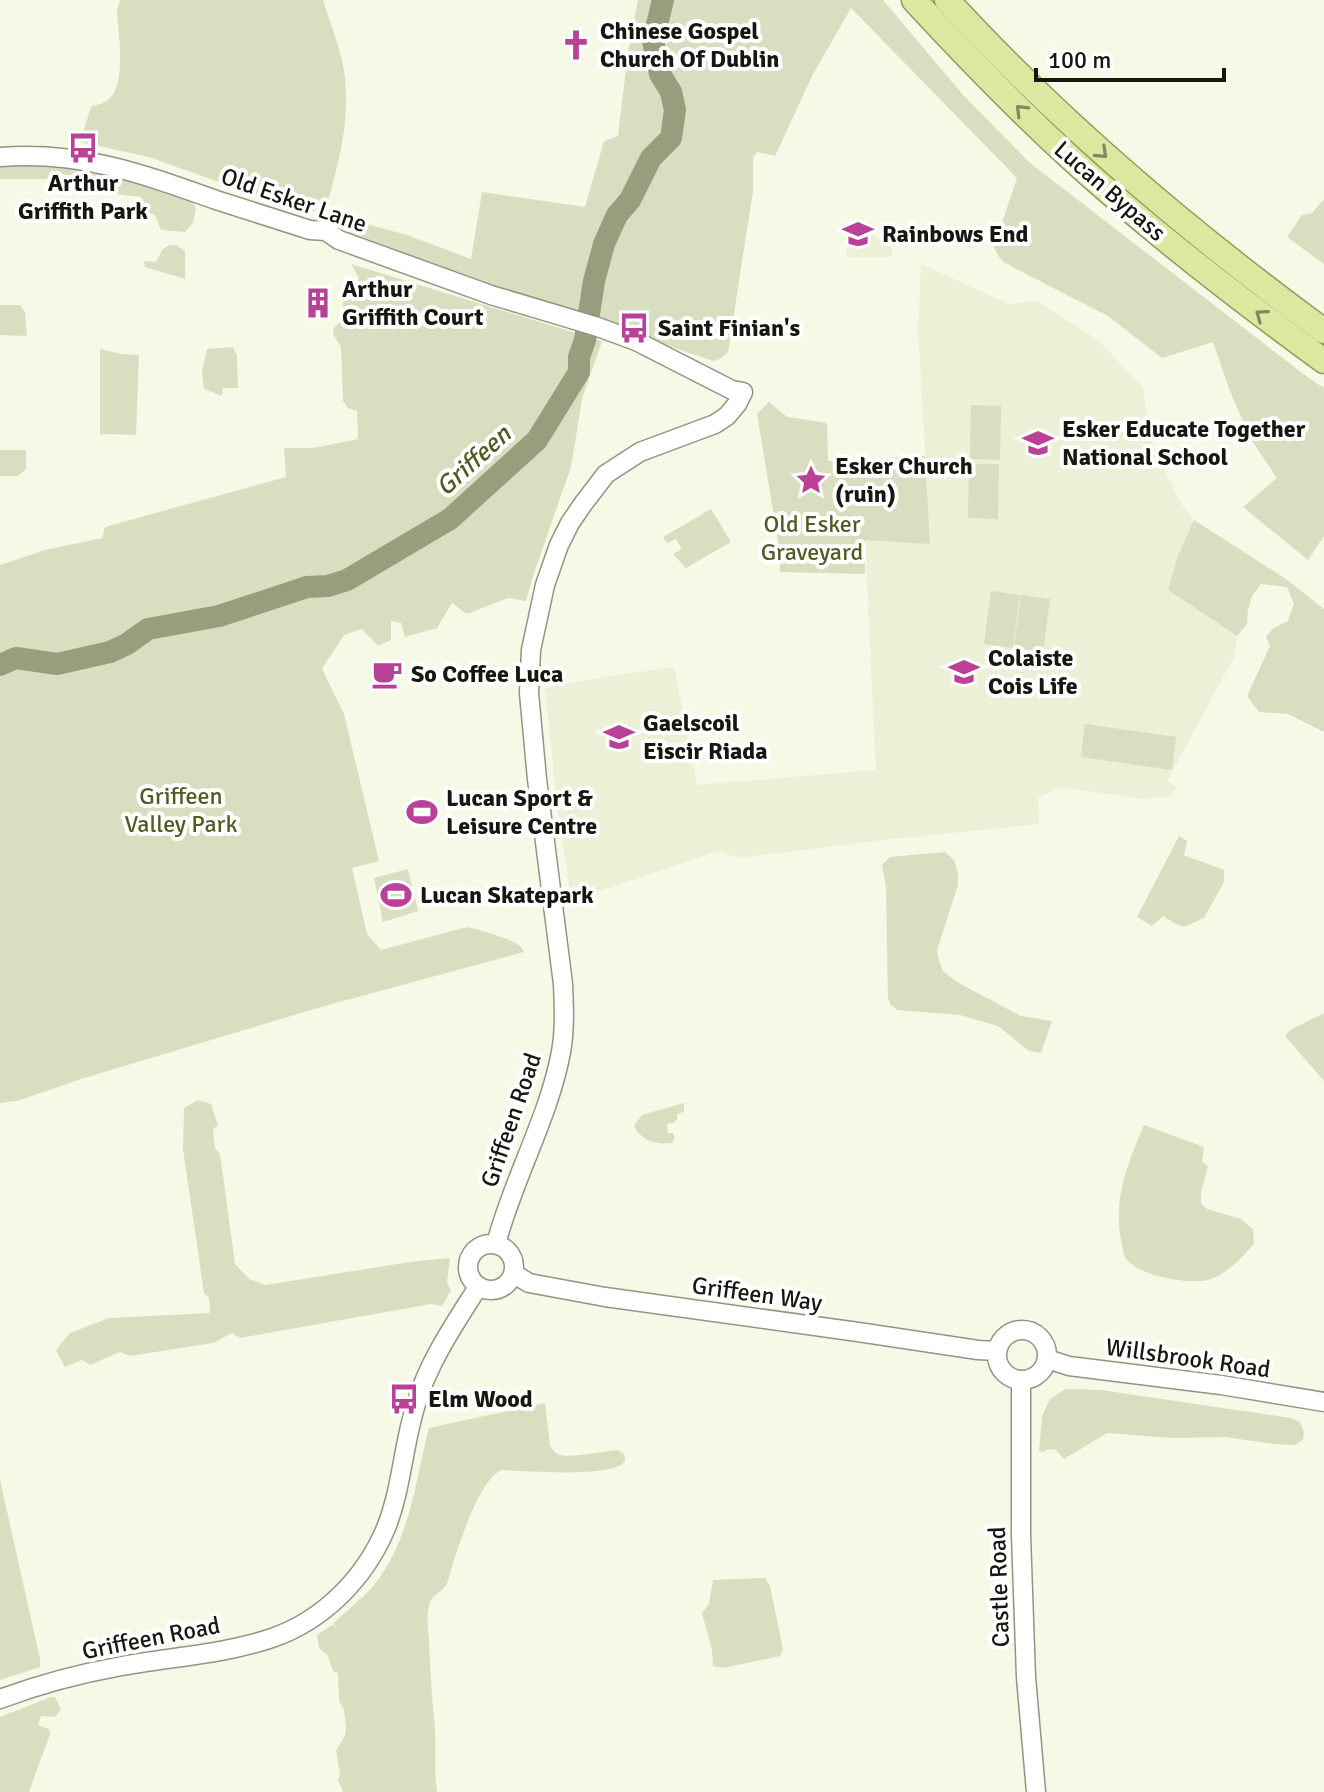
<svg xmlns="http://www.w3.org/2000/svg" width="1324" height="1792" viewBox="0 0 1324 1792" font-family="Signika,sans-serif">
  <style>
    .built { fill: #ebf0d6 }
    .green { fill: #d9dec0 }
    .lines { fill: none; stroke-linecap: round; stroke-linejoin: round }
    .river { stroke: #989d7d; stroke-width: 22 }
    .tertiary-casing { stroke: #929584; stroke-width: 21 }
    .trunk-casing { stroke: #929a5d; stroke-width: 27 }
    .tertiary { stroke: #fff; stroke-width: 18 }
    .trunk { stroke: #dce79f; stroke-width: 24 }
    .oneway { stroke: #83895f }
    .labels { text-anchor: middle; stroke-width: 8; stroke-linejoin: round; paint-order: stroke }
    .poi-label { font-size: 24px; font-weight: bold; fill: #161710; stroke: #fff; text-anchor: start }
    .street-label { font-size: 24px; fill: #161710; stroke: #fff }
    .park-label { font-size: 24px; fill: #545a25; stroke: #fff }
    .water-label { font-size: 26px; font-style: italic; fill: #535924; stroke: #fff }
  </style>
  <rect width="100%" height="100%" fill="#f6f9e6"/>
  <path class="built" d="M848,225L889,243L892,249V257H846Z
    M921,264L1009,304L1037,301L1098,340L1143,387L1150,438L1180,502L1194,520L1178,555L1168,590L1237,636L1234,657L1171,774L1168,781L1177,787L1170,796L1145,799L1060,787L1038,798L1039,824L883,840L737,858L721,852L711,853L571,901L556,794L545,688L604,677L674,667L697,785L876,770L865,539L930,543L918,327Z"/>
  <path class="green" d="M120,0H323C329,20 337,40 342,60C353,111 340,158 326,208L320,205L314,211L303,212L149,157L80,142L91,107C97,105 104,103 109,99C127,83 118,33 117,10Z
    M638,0H883L964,96L1030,163L1310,379L1324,388V536L1308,560L1243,507L1277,478L1252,441L1231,394L1213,342L1162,358L1108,316L1005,263L999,257L994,247L1017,178L851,8L812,76L775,156L757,152L753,158V191L728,352L720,359L713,361L476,280L438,265L350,236L342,227V222L346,218L410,236L471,259L482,192L585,207L604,141L618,136L628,52Z
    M56,165L129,178L191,199L196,208L193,223L185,232L161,230L155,215L143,211L141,197L87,191L82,179L53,172L47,179H0V166Z
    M1324,199V264L1287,237L1302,215L1312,213Z
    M169,245H176L185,251V279L145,267L144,261L156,262L162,250Z
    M351,264L602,341L582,399L571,467L534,573L526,601L508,598L467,614L452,603L437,628L405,637L401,623L391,621V640L378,646L362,629L344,635L322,669L344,714L379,861L352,868L367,934L381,950L467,927C477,929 513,939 520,946C522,948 523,950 524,952L321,1007L81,1079L17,1101L0,1103V565L45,550L102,538L105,527L286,477L284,448H313L358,439L357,411L348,408L343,401L341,347L333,334L334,328L342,320L343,303L356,285L359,278Z
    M0,305H20L25,312L27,336L0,335Z
    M233,347L237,356L238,388H223L222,396L204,389L202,371L207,349Z
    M100,349L122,354L139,355L136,435L100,434Z
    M769,402L787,417L827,423L828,461L925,456L930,544L865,540V574L780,572L779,547L757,414Z
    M971,405L1001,406L1000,460L970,459Z
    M0,450H26V469L18,476H0Z
    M969,464H999L998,519L968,518Z
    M711,509L731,542L686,568L673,554L682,549L676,539L667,543L663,537Z
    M1194,520L1286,579L1324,609V732L1288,714L1259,712L1247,696L1270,646L1266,637L1272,629L1288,621L1294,604L1287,587L1261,584L1252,596L1248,610L1247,624L1237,636L1168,590L1178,555Z
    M991,591L1020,595L1013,648L984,644Z
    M1021,595L1050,599L1043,652L1014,648Z
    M1085,724L1176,737L1172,770L1081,757Z
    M1179,836L1187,841L1184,855L1224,870V882L1204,918L1184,927L1174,923L1163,916L1152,926L1137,917Z
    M945,852L954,860L958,873V885L937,950L939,961L943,971L957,982L1021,1016L1052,1021L1041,1053L1029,1051L998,1026L960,1015L897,1010L891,1005L888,998L886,887L882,865L890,857Z
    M408,869L418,911L383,922L374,878Z
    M1324,1013V1081L1285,1036L1290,1030Z
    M198,1100L211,1104L218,1125L213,1129L215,1148L220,1154L235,1264L249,1279L265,1285L417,1261L450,1258L447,1283L451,1290L442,1306L431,1304L240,1338L232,1333L213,1343L130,1356L120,1352L90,1365L82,1360L65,1367L56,1350L70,1333L109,1318L210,1313L209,1298L204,1293L183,1149L184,1108Z
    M684,1103V1112L677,1114V1120L673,1123L667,1124L668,1133H673L675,1138L672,1143C656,1145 641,1141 634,1126L642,1115Z
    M1144,1125L1204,1147L1202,1162L1208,1166L1201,1192V1203L1207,1209L1241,1219L1253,1229L1254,1244C1242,1257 1228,1273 1211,1279C1193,1286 1135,1276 1125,1257C1123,1253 1123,1249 1122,1245C1112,1202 1127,1164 1144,1125Z
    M1066,1389L1101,1390L1291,1418L1300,1422L1304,1432L1303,1440L1295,1445L1274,1444L1225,1437L1171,1438L1107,1433L1064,1459L1055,1449L1046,1450L1045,1452L1039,1451L1042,1416L1050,1399Z
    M545,1403L550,1445C553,1450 554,1453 560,1455C571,1458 604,1451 617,1450C621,1452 625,1453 625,1459C626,1479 519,1471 502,1470C478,1478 454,1559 447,1584C442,1591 434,1594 430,1602C426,1614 428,1628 429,1640C430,1670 432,1699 435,1729C436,1750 434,1771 437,1792H343L338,1780L340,1773L336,1751L345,1735L346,1727L344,1710L339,1700L338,1673L333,1671L328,1656L319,1648L317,1635L332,1625L339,1629L333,1624C346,1611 362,1599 374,1585C410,1540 415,1483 429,1428Z
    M0,1480L40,1659V1667L0,1680Z
    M765,1578L770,1586L783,1650L780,1656L723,1668L713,1666L712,1650L702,1613L709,1604L713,1580Z
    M51,1697H55L61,1709L55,1717L41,1716L38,1725L49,1729L50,1734L29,1792H0V1717Z"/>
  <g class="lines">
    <path class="river" d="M0,665L16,658L57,664L110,652L127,644L148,629L219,616L307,587L328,586L347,580L450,519L537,440L579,372V357L585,340L594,281L604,244L617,215L630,200L651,158L671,138L675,110L671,92L660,74L653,41L663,0"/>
    <g class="tertiary-casing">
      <path id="tertiary" d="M0,157C81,151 140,173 216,200C247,210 278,220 310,230L326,231L339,240L491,295L595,326L636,341L732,390L743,392L737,404L727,416L715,424L640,452L606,474L583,504L570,523L559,545L545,585L531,650L529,693L537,779L563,984C564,1007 565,1030 561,1052C549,1117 513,1179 496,1244
        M468 1267a23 23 0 1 1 46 0a23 23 0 1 1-46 0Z
        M514,1274L529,1283L605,1297L858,1332L978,1350L997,1351
        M997 1355a25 25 0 1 1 50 0a25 25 0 1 1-50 0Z
        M1047,1359L1069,1366L1221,1385L1324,1402
        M1021,1381V1535L1026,1677L1036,1792
        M0,1699C38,1685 77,1674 117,1667C168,1657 222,1655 272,1638C324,1620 365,1578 386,1528C402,1488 403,1445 416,1404C429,1361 454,1325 478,1287"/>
    </g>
    <g class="trunk-casing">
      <path id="trunk" d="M914,0C976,67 1040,133 1109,192C1178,252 1250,307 1324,361
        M947,0C1061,124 1189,232 1324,331"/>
    </g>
    <use href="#tertiary" class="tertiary"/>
    <use href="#trunk" class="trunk"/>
  </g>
  <defs><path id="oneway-chevron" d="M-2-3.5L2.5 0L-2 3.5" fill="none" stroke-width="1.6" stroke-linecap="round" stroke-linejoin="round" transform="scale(2)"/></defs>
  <g class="oneway">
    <use href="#oneway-chevron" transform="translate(1021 110) rotate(-135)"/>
    <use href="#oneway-chevron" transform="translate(1102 153) rotate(43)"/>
    <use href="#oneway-chevron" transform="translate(1261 315) rotate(-144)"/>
  </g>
  <defs>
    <g id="church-bare" transform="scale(2.4)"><path d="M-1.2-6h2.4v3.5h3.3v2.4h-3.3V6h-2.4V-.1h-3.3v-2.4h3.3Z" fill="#b94197" stroke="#fff" stroke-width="2.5" paint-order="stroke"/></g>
    <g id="bus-bare" transform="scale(2.4)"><path d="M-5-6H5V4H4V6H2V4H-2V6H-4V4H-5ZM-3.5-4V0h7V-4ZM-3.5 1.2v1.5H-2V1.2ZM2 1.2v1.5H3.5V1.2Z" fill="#b94197" stroke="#fff" stroke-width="2.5" paint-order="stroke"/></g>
    <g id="school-bare" transform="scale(2.4)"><path d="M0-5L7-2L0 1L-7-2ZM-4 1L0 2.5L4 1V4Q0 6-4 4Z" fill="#b94197" stroke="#fff" stroke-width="2.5" paint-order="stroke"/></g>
    <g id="building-bare" transform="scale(2.4)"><path d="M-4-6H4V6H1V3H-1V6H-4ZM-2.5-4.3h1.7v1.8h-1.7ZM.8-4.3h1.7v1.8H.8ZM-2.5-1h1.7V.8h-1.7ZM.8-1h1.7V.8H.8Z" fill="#b94197" stroke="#fff" stroke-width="2.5" paint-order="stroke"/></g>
    <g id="sight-bare" transform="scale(2.4)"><path d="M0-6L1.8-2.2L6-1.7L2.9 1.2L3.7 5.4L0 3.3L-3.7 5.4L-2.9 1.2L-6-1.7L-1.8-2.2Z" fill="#b94197" stroke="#fff" stroke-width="2.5" paint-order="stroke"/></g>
    <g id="cafe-bare" transform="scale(2.4)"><path d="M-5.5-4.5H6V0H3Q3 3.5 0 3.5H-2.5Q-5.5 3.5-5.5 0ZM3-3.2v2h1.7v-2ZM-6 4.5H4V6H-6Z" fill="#b94197" stroke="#fff" stroke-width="2.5" paint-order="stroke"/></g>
    <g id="stadium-bare" transform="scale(2.4)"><path d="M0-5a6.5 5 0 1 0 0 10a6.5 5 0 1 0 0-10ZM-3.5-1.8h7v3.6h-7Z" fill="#b94197" stroke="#fff" stroke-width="2.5" paint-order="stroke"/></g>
  </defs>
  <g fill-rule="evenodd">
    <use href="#church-bare" x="576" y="45"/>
    <use href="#bus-bare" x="83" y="148"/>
    <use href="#school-bare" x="858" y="234"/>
    <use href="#building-bare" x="318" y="303"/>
    <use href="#bus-bare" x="634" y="328"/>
    <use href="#school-bare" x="1038" y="443"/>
    <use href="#sight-bare" x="811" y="480"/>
    <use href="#school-bare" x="964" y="672"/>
    <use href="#cafe-bare" x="387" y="674"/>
    <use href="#school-bare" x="619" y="737"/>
    <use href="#stadium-bare" x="422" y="812"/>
    <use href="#stadium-bare" x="396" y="895"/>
    <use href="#bus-bare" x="404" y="1399"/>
  </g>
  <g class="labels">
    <g class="poi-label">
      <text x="600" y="39">Chinese Gospel<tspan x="600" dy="28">Church Of Dublin</tspan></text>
      <text x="83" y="191" text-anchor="middle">Arthur<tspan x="83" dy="28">Griffith Park</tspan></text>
      <text x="882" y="242">Rainbows End</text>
      <text x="342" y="297">Arthur<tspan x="342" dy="28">Griffith Court</tspan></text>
      <text x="658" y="336">Saint Finian's</text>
      <text x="1062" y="437">Esker Educate Together<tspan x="1062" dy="28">National School</tspan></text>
      <text x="835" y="474">Esker Church<tspan x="835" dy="28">(ruin)</tspan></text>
      <text x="988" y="666">Colaiste<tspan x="988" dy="28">Cois Life</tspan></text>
      <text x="411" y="682">So Coffee Luca</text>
      <text x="643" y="731">Gaelscoil<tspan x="643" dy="28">Eiscir Riada</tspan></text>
      <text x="446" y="806">Lucan Sport &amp;<tspan x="446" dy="28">Leisure Centre</tspan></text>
      <text x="420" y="903">Lucan Skatepark</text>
      <text x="428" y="1407">Elm Wood</text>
    </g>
    <g class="street-label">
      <text transform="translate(1110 191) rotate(41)" y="8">Lucan Bypass</text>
      <text transform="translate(294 200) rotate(19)" y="8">Old Esker Lane</text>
      <text transform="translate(511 1120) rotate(-71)" y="8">Griffeen Road</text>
      <text transform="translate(757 1294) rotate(8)" y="8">Griffeen Way</text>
      <text transform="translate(1188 1358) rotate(8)" y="8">Willsbrook Road</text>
      <text transform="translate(999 1587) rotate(-92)" y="8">Castle Road</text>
      <text transform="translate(151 1638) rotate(-11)" y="8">Griffeen Road</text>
    </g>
    <g class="park-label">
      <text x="812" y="532">Old Esker<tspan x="812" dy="28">Graveyard</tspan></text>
      <text x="181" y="804">Griffeen<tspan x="181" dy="28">Valley Park</tspan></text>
    </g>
    <g class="water-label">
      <text transform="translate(473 460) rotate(-42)" y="9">Griffeen</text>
    </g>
  </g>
  <path d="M1036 68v12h188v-12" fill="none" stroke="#161710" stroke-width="4"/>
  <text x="1048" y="68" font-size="24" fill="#161710" stroke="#ffffff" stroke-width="6" paint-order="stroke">100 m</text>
</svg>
